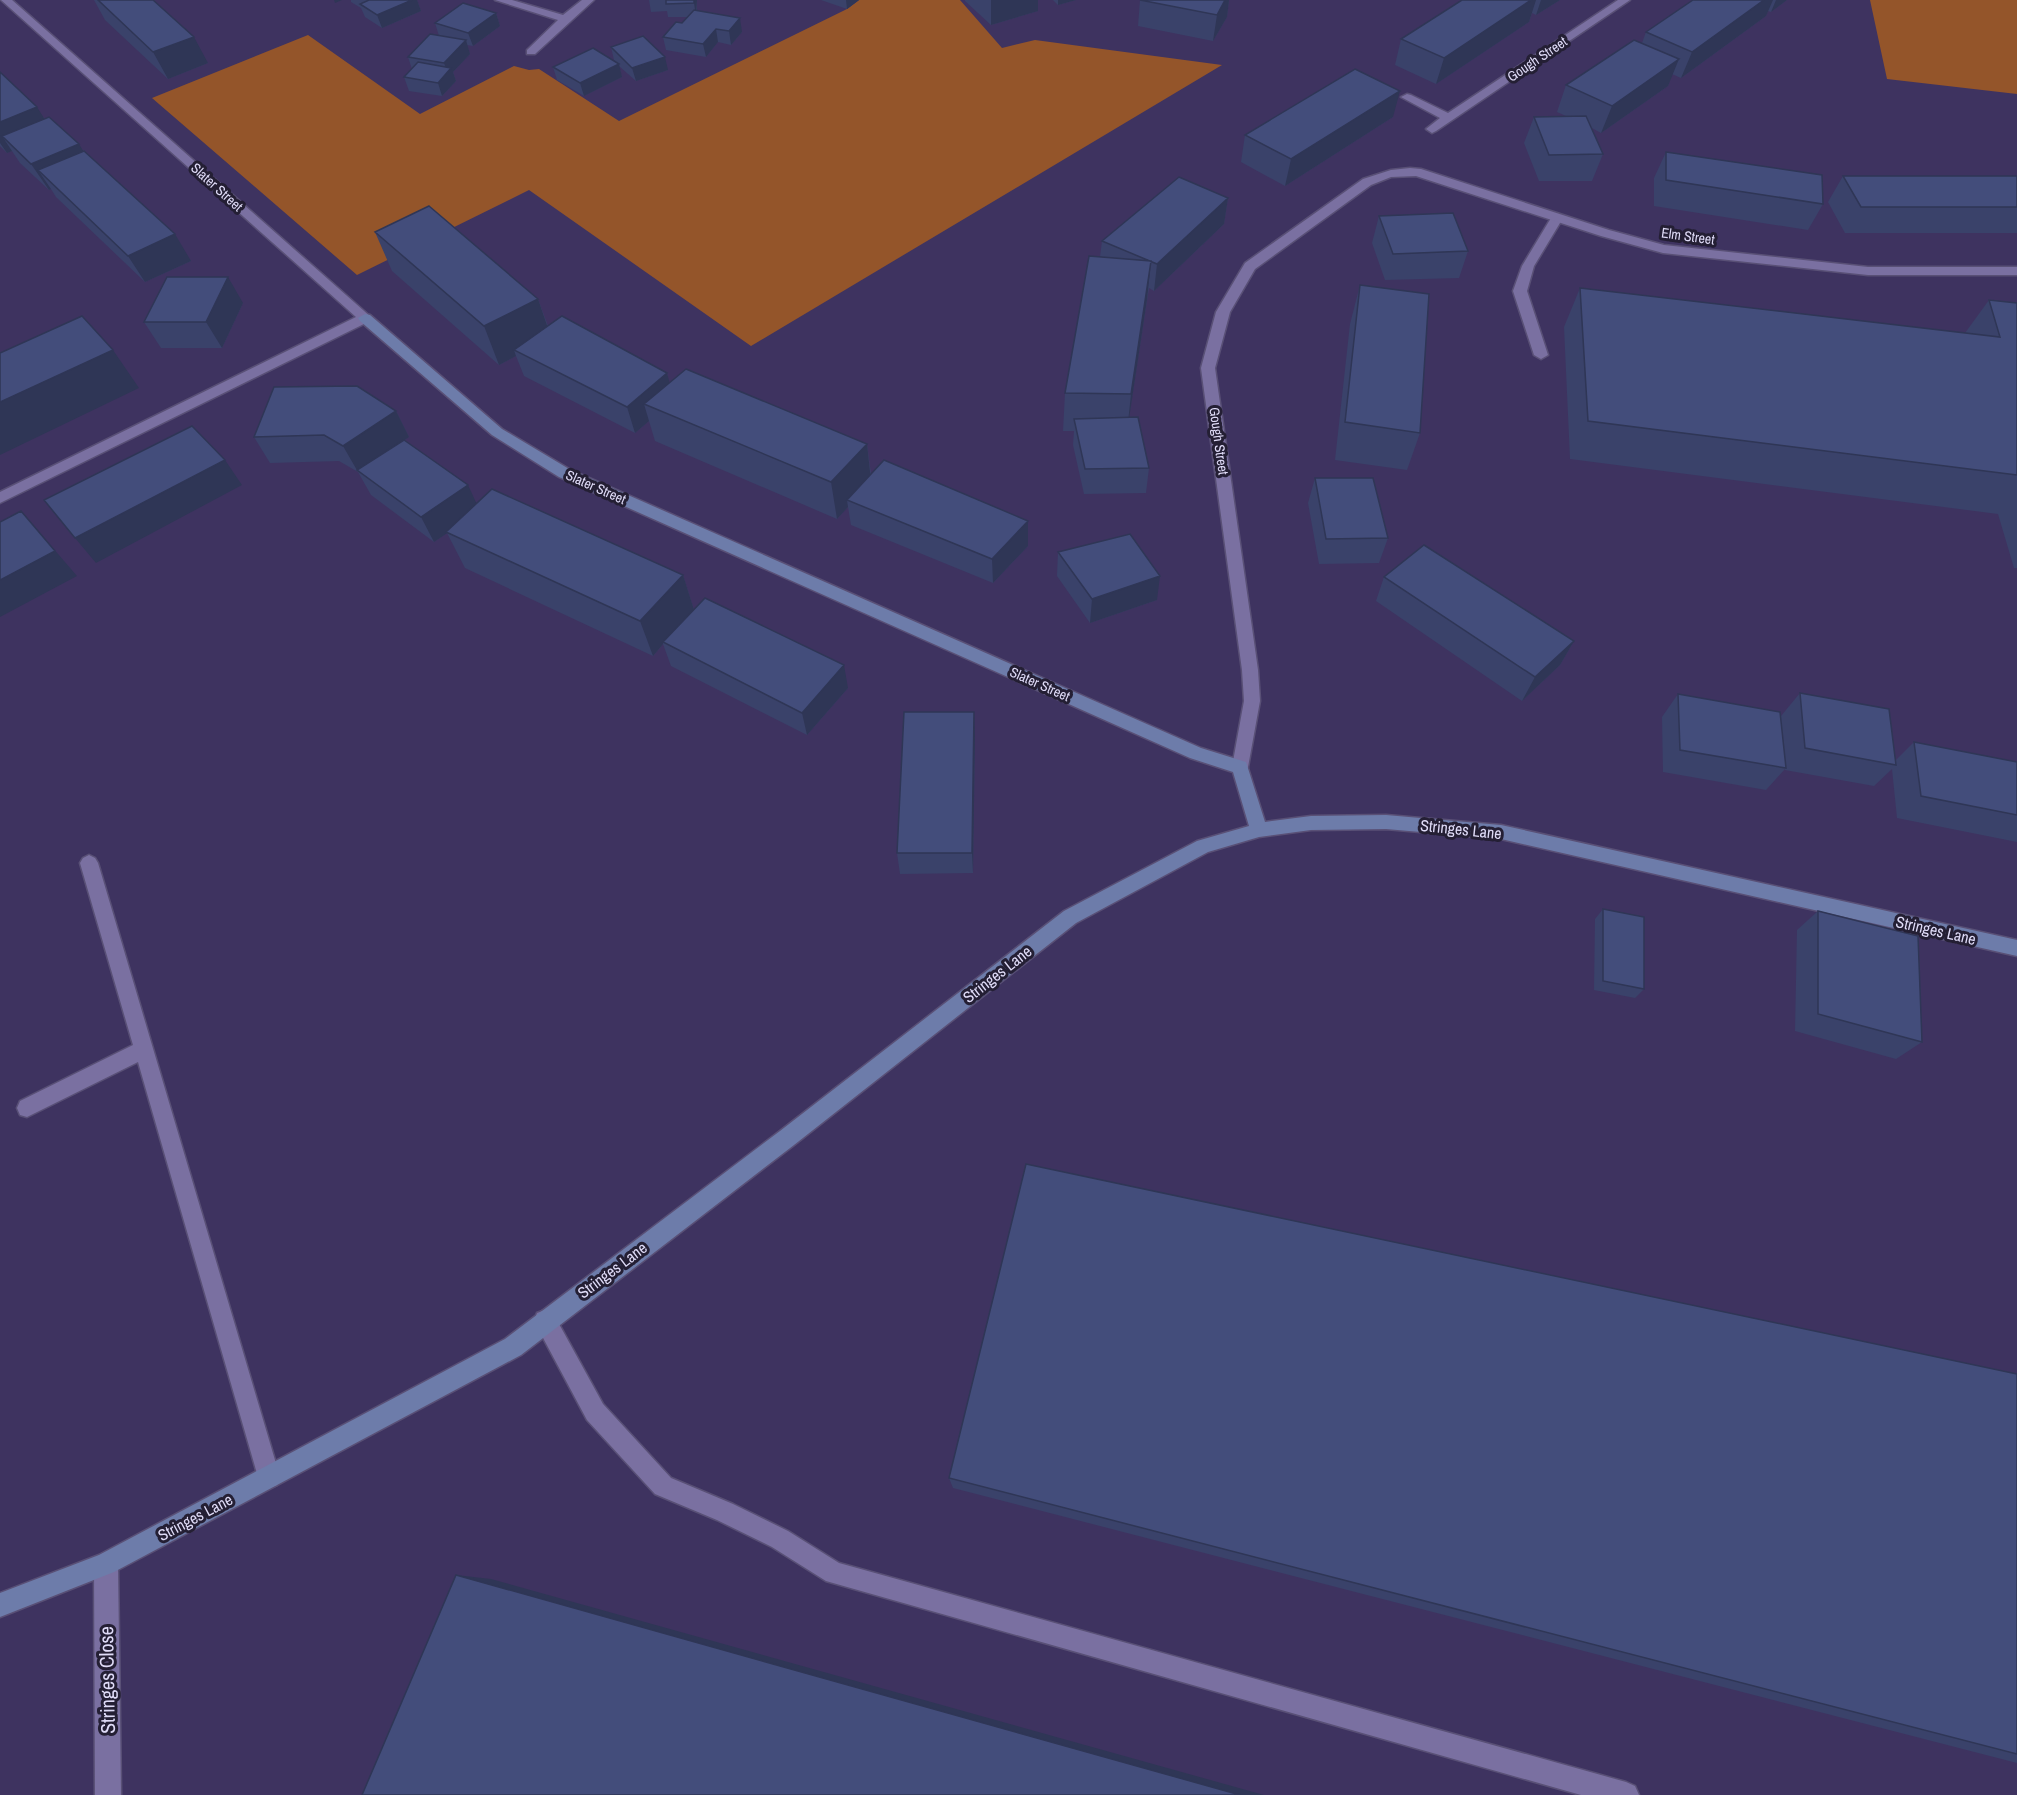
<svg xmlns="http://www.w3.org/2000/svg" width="2017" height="1795" viewBox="0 0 2017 1795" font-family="'Archivo Narrow',sans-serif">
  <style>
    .green { fill: #94552a }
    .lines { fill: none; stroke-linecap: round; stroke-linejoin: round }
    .lane-casing { stroke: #595076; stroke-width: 3 }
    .street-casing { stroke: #595076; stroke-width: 3 }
    .secondary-casing { stroke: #595076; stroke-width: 3 }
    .lane { fill: #7a70a1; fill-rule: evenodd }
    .street { fill: #7a70a1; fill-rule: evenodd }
    .secondary { fill: #6d7caa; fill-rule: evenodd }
    .wall { fill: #3a426a }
    .shaded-wall { fill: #2f3656 }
    .building { fill: #434d7b; stroke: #2f3656; stroke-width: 1.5 }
    .labels { text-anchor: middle; stroke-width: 6; stroke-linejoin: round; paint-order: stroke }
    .far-street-label { font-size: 14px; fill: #dfdbf7; stroke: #241f34 }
    .street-label { font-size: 16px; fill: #dfdbf7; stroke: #241f34 }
    .near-street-label { font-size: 20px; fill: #dfdbf7; stroke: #241f34 }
  </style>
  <rect width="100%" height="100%" fill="#3e3360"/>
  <path class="green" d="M859,0H960L1002,48L1035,40L1222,65L751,346L529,190L357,275L152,98L308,35L420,114L514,66L529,70L539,69L619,121L847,9Z
    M1870,0H2017V94L1887,79Z"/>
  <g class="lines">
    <g class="lane-casing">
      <path id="lane" d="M1557,214L1563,218L1534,266L1527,291L1548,355L1541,359L1534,355L1513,291L1522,266L1551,218Z
        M89,855L95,858L98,863L280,1477L277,1485L269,1488L261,1485L258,1477L138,1062L27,1117L20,1115L17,1108L20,1101L133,1045L80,863L83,858Z
        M545,1310L553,1313L603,1404L671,1478L733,1504L788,1531L839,1563L1626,1782L1635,1786L1639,1795H1581L826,1581L772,1547L717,1520L655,1494L587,1420L534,1321L537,1313Z
        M106,1552L114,1556L118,1564L121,1795H95L94,1564L98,1556Z"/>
    </g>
    <g class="street-casing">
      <path id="street" d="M1,0H12L372,318L370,321L0,503V492L356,317Z
        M495,0H512L563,15L582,0H594L535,54H527V50L558,20Z
        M1618,0H1630L1436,131L1432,133L1426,129L1440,118L1401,97L1407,94L1411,95L1448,113Z
        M1410,168L1421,169L1609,230L1664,245L1868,267H2017V275H1868L1663,253L1601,236L1416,176L1391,177L1371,185L1255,269L1230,312L1215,368L1258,670L1260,701L1248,767L1246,772L1240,774L1234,772L1232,767L1244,701L1242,670L1201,368L1216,312L1245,263L1363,179L1391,170Z"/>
    </g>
    <g class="secondary-casing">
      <path id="secondary" d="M365,314L370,315L502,429L569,469L1201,748L1246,762L1265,822L1311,816L1386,815L1501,825L2017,940V956L1501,839L1386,829L1311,830L1259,837L1208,852L1076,923L794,1145L521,1355L114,1572L0,1617V1593L99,1555L505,1339L780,1131L1064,911L1197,841L1249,826L1233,772L1190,758L559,477L492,435L360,321L358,318Z"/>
    </g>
    <use href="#lane" class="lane"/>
    <use href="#street" class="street"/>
    <use href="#secondary" class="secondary"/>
  </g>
  <path class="wall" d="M94,0H153L208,63L168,79L105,20Z
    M351,0H417L421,11L382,28L365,17L361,8L351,2Z
    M649,0H697V11L742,32L731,45L718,42L706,57L666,50L663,37L682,23L688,17H668L667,11L651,12Z
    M821,0H859L847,9Z
    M965,0H1038V11L991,25L965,1Z
    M1053,0H1076L1058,5Z
    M1140,0H1229L1227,17L1213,41L1138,26Z
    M1462,0H1560L1536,15L1532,13L1529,22L1436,84L1395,65L1401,39Z
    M1693,0H1787L1771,12L1768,11L1766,16L1681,78L1672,74L1668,86L1601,133L1592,128L1603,154L1592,181H1539L1524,143L1534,117L1566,116L1557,112L1566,85L1642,43L1646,32Z
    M496,13L500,26L473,46L467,45L470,54L453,72L456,81L442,96L409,91L404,77L412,69L408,57L439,36L435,23Z
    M611,47L668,70L636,81L619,66L622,77L584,96L557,80L553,67L616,62L614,60Z
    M0,72L45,119L84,151L191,261L145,282L56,197L51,189L49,190L20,163L12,151L7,153L0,146Z
    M1393,117L1285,186L1241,162L1245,135Z
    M1666,152L1823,204L1808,230L1654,206V178Z
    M1843,176H2017V233H1845L1828,202Z
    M1228,198L1224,224L1154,291L1149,288L1129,417L1149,468L1146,493L1084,494L1073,445L1074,431H1063L1065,393L1100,257L1102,241Z
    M1379,216L1468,251L1459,278L1385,280L1372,243Z
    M375,232L538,299L548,326L667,373L669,383L867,444L871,474L1028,546L993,583L851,525L848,507L837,519L655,441L649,421L635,433L524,376L516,356L499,365L392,271Z
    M1360,285L1420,433L1407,470L1335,460L1350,324Z
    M1580,288L1965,333L1989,300L2017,303V568H2014L1998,514L1570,459L1564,327Z
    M243,303L222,348H161L144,322Z
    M396,411L409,437L403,441L477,504L683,575L694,610L848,688L807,735L671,666L663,644L653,656L465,568L447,533L434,542L371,495L358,472L339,461L270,463L254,437Z
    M1315,478L1388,538L1379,563L1319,564L1308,503Z
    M1058,552L1157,600L1090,623L1057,576Z
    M1384,577L1574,641L1560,665L1522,701L1376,601Z
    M1800,693L1896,760L1914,742L2017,762V842L1897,818L1892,769L1874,786L1785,770V769L1766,790L1663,772L1662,717L1678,694L1781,716Z
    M975,735L973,873L900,874L897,853Z
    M1603,909L1644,989L1635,998L1594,990L1595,919Z
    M1818,911L1922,1042L1896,1059L1795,1031L1797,930Z
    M2017,1374V1763L953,1488L949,1478Z"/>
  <path class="shaded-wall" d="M334,0H342L335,3Z
    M412,0H417L421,11L382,28L377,15Z
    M694,0H697L696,16L694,3Z
    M846,0H859L847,9Z
    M991,0H1038V11L991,25Z
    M1058,0H1076L1058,5Z
    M1225,0H1229L1227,17L1213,41L1217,15Z
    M1531,0H1536L1529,22L1436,84L1444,58Z
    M1541,0H1560L1536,15Z
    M1764,0H1773L1766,16L1681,78L1692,52Z
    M1776,0H1787L1771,12Z
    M496,13L500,26L473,46L468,33Z
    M740,18L742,32L731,45L729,31Z
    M716,29L718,42L706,57L703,44Z
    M194,37L208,63L168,79L153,52Z
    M466,40L470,54L453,72L456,81L442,96L438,83L447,72L444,63Z
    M665,57L668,70L636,81L632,68Z
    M1679,59L1668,86L1601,133L1612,106Z
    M619,64L622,77L584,96L580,83Z
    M1400,91L1393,117L1285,186L1291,159Z
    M37,107L54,134L2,136L12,151L7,153L0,143V122Z
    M79,144L95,170H38L51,189L49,190L31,164Z
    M1228,198L1224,224L1154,291L1157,264Z
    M175,234L191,261L145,282L128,256Z
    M1151,261L1147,300L1127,432L1131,394Z
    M228,277L243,303L222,348L206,322Z
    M538,299L551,337L514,350L516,356L499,365L484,326Z
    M113,350L139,388L0,455V402Z
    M667,373L674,399L644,404L649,421L635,433L627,407Z
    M396,411L409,437L359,471L357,470L358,472L343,446Z
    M867,444L871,481L847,500L848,507L837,519L831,482Z
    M225,460L242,485L96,563L75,538Z
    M468,485L480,511L434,542L421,517Z
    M21,511L77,576L0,617V580Z
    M1028,521V546L993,583L992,559Z
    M683,575L694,610L663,642V644L653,656L640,621Z
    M1160,576L1157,600L1090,623L1092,599Z
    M1574,641L1560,665L1522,701L1535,677Z
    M844,665L848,688L807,735L802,713Z
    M974,712L975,735L973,873L972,853Z
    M456,1575L491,1579L1264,1795H1240Z"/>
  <path class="building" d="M98,0H153L194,37L153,52Z
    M369,0H412L377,15L360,4Z
    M666,0H694V3L666,4Z
    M1140,0H1225L1217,15Z
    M1462,0H1531L1444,58L1401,39Z
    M1693,0H1764L1692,52L1646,32Z
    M463,3L496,13L468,33L435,23Z
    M694,10L740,18L729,31L716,29L703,44L663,37L676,22L682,23Z
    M430,34L466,40L444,63L408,57Z
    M643,36L665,57L632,68L611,47Z
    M1634,40L1679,59L1612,106L1566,85Z
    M593,48L619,64L580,83L553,67Z
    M418,62L451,68L438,83L404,77Z
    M1355,69L1400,91L1291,159L1245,135Z
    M0,72L37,107L0,122Z
    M1586,116L1603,154L1549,155L1534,117Z
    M49,117L79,144L31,164L2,136Z
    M84,151L175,234L128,256L38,170Z
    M1666,152L1822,175L1823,204L1666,180Z
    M1843,176H2017V207H1861Z
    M1179,177L1228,198L1157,264L1102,241Z
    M429,206L538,299L484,326L375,232Z
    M1453,213L1468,251L1393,254L1379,216Z
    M1089,256L1151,261L1131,394L1065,393Z
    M167,277H228L206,322H144Z
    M1360,285L1429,294L1420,433L1345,422Z
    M1580,288L2000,337L1989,300L2017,303V475L1588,421Z
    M82,316L113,350L0,402V353Z
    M562,316L667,373L627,407L514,350Z
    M686,369L867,444L831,482L644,404Z
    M357,386L396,411L343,446L324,435L254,437L274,387Z
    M1138,417L1149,468L1085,469L1074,419Z
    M192,426L225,460L75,538L44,500Z
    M404,440L468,485L421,517L357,470Z
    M884,460L1028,521L992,559L847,500Z
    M1315,478H1373L1388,538L1326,539Z
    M492,489L683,575L640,621L446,532Z
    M21,511L55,551L0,580V522Z
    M1130,534L1160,576L1092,599L1058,552Z
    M1424,545L1574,641L1535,677L1384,577Z
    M705,598L844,665L802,713L663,642Z
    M1800,693L1889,709L1896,765L1805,748Z
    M1678,694L1780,712L1786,768L1680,750Z
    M904,712H974L972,853H897Z
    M1914,742L2017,762V815L1921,796Z
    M1603,909L1644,917V989L1603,981Z
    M1818,911L1918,936L1922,1042L1818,1014Z
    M1026,1164L2017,1374V1754L949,1478Z
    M456,1575L1240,1795H362Z"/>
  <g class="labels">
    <g class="far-street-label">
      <text transform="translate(1537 59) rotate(-34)" y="5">Gough Street</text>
      <text transform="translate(217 187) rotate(42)" y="5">Slater Street</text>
      <text transform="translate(1688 236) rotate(8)" y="5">Elm Street</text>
      <text transform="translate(1219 441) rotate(82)" y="5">Gough Street</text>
      <text transform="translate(596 487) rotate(24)" y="5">Slater Street</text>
      <text transform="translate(1040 684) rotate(24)" y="5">Slater Street</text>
    </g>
    <g class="street-label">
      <text transform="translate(1461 829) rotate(6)" y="6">Stringes Lane</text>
      <text transform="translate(1936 930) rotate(13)" y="6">Stringes Lane</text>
      <text transform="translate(997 974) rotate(-38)" y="6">Stringes Lane</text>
      <text transform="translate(612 1270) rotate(-37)" y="6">Stringes Lane</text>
      <text transform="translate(195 1517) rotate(-28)" y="6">Stringes Lane</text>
    </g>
    <g class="near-street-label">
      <text transform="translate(107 1680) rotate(-91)" y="7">Stringes Close</text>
    </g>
  </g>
</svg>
